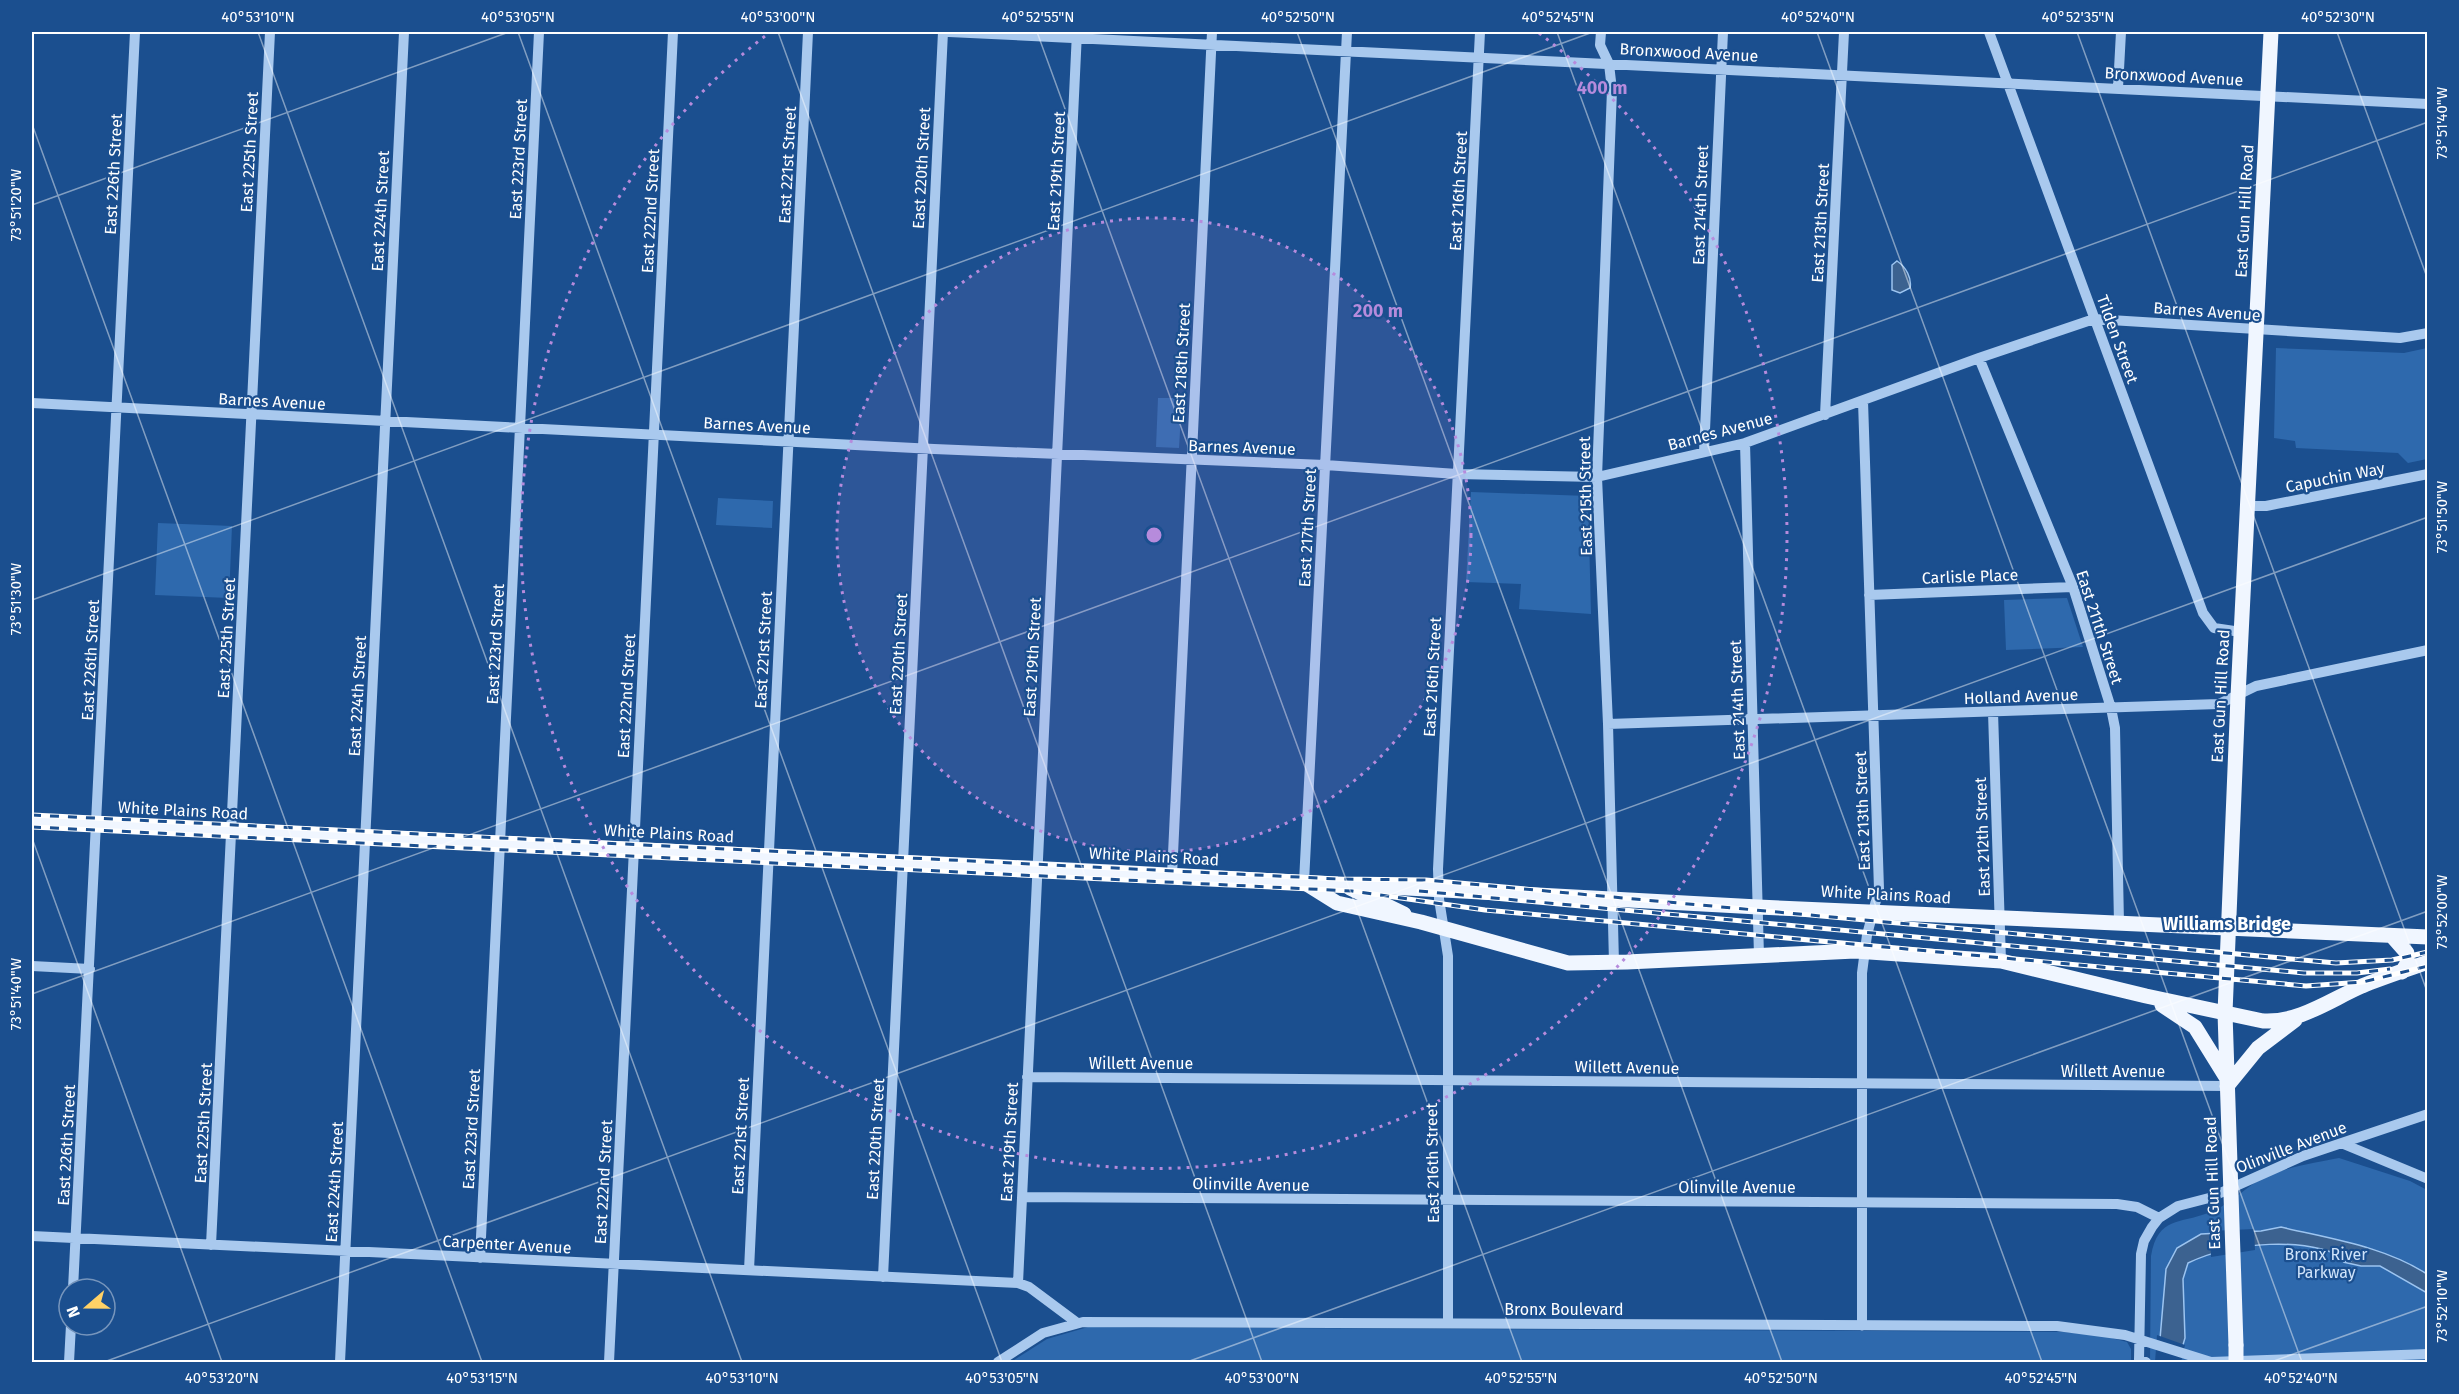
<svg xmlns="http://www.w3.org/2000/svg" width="2459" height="1394" viewBox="0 0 2459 1394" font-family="'Fira Sans',sans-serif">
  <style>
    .green { fill: #2e69ad }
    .water { fill: #3c6290; stroke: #9cc4f0; stroke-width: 1.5 }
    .pier { fill: #1b4f8f }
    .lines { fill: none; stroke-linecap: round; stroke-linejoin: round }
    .minor { stroke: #a9c9ee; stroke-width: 10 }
    .major { stroke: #f0f6ff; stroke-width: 15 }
    .rail-casing { stroke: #fff; stroke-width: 5 }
    .rail { stroke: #1b4f8f; stroke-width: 3; stroke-dasharray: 9; stroke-linecap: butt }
    .major-bridge { stroke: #f0f6ff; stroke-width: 15 }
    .ticks { fill: none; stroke: #fff; stroke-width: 1.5; stroke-opacity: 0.45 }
    .ring { fill: none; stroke: #b68bdc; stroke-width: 3; stroke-dasharray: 3 6 }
    .labels { text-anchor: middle; stroke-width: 4.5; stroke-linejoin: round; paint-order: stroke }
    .street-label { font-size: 16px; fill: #fff; stroke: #1b4f8f }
    .park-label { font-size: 16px; fill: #cfe3fa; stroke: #1b4f8f }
    .neighbourhood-label { font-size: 18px; font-weight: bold; fill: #fff; stroke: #1b4f8f }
    .centre { fill: #b68bdc; stroke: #1b4f8f; stroke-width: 3 }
    .ring-label { font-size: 18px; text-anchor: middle; font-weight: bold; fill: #b68bdc; stroke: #1b4f8f; stroke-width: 4.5; stroke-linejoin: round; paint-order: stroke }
    .neatline { fill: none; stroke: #fff; stroke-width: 2 }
    .ticks-label { font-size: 15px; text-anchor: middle; fill: #fff }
  </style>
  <rect width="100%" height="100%" fill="#1b4f8f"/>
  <path class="green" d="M2276,348L2404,353L2427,348V459L2408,463L2398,453L2296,448L2295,441L2274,438Z
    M1158,398H1182L1179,448L1156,447Z
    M1471,492L1588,496L1591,614L1519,609L1521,584L1466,582Z
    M718,498L773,501L772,528L716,525Z
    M158,523L232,526L229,598L155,595Z
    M2067,598L2083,647L2006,650L2004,600Z
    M2339,1158L2410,1181L2427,1190V1362H2150L2151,1256C2158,1216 2180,1224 2208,1213C2226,1207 2243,1190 2259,1180C2278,1169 2317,1162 2339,1158Z
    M1088,1327L2064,1332L2104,1336L2127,1342L2131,1349V1362H1011L1047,1339Z"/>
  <path class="water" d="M1897,261C1906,267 1912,278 1910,288L1900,293L1892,290V265Z
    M2281,1227C2331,1239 2383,1246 2427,1274V1293L2380,1266H2361L2343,1262L2350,1261C2307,1235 2232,1242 2188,1263L2183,1279L2185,1338L2178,1362H2158L2166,1269L2177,1248L2201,1234L2261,1231Z"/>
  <path class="pier" d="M2254,1229L2255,1250L2211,1257L2210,1231Z
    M2157,1335L2185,1345L2181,1362H2155Z"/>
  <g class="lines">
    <path class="minor" d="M949,32L2428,104
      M1601,32L1600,45L1609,64L1612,90L1597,477L1608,724L1614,963
      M1989,32L2203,613L2214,628L2241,632
      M2118,88L2121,32
      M1979,358L2073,587L2111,708L2115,728L2119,923
      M32,403L934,449L1325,465L1457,474L1597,477L1745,443L1979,358L2094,319L2400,338L2428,333
      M1825,415L1844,32
      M1745,443L1759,956
      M1704,452L1723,32
      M2247,506H2266L2428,474
      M1869,595L2073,587
      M1993,712L2001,961
      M1608,724L2219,704L2256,686L2428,650
      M1172,875L1212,32
      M1304,882L1347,32
      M32,966L90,969
      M1027,1077L2227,1086
      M2341,1143L2428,1179
      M1022,1197L2117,1204L2137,1207L2159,1218
      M32,1236L1018,1283L1029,1287L1076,1322
      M211,1245L270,32
      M480,1258L539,32
      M749,1270L808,32
      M883,1277L943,32
      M1018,1283L1077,32
      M73,1289L135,32
      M1448,1323V956L1439,899L1438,869L1480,32
      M1862,1326V973L1867,935L1879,889L1863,401
      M69,1362L71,1325
      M340,1362L404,32
      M609,1362C631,919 652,475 673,32
      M998,1362L1043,1333L1083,1322L2057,1326L2125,1335L2211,1362L2428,1354
      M2146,1362L2139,1360L2141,1254L2144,1241L2152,1227L2159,1218L2178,1206L2209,1198L2303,1156L2428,1114"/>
    <path class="major" d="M32,821L1130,873L1758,907L2428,937
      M1305,883L1337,903L1421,922L1568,963L1627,962L1855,951L2001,961L2146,996L2263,1021C2299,1023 2330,1000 2362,986C2384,977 2406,970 2428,962
      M1350,888L1404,914
      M2392,936L2407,953V964L2402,972
      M2162,1005L2195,1027L2226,1077
      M2227,1086L2258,1048L2295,1020
      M2236,1345L2225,1013L2238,696L2271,32"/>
    <g class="rail-casing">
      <path id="rail" d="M32,815L1338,879L1426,880L2336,963L2392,960L2428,952
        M32,827L1352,891L1485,910L2306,986L2363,982L2428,966
        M1419,891L2304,973H2357L2390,969"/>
    </g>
    <use href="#rail" class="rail"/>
    <path class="major-bridge" d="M2236,1345V1362"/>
  </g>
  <path class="ticks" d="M258,32L742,1362M518,32L1002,1362M778,32L1262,1362M1037,32L1522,1362M1297,32L1782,1362M1557,32L2042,1362M1817,32L2302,1362M2077,32L2428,994M2337,32L2428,280M32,124L482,1362M32,205L509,32M32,600L1593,32M32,838L222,1362M32,994L2428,122M104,1362L2428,517M1187,1362L2428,911M2271,1362L2428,1306"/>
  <circle cx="1154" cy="535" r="317" fill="#b68bdc" fill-opacity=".12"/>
  <g class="ring">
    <circle cx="1154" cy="535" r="317"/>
    <path d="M1539 33A633 633 0 1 1 769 33"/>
  </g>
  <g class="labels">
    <g class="street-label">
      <text transform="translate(1689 52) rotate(3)" y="6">Bronxwood Avenue</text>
      <text transform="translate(2174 76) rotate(3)" y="6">Bronxwood Avenue</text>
      <text transform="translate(249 152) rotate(-87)" y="6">East 225th Street</text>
      <text transform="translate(518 159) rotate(-87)" y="6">East 223rd Street</text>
      <text transform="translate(787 165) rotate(-87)" y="6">East 221st Street</text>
      <text transform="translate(921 168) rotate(-87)" y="6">East 220th Street</text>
      <text transform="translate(1056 171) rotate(-87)" y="6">East 219th Street</text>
      <text transform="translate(113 174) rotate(-87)" y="6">East 226th Street</text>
      <text transform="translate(1458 191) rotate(-87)" y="6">East 216th Street</text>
      <text transform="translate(1700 205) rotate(-88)" y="6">East 214th Street</text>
      <text transform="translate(380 211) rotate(-87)" y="6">East 224th Street</text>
      <text transform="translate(650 211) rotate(-87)" y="6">East 222nd Street</text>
      <text transform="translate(2244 211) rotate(-87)" y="6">East Gun Hill Road</text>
      <text transform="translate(1820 223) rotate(-87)" y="6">East 213th Street</text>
      <text transform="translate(2207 311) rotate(4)" y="6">Barnes Avenue</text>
      <text transform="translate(2118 339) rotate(70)" y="6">Tilden Street</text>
      <text transform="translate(1181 363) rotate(-87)" y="6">East 218th Street</text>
      <text transform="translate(272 401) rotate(3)" y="6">Barnes Avenue</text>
      <text transform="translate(757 425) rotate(3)" y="6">Barnes Avenue</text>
      <text transform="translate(1720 431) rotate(-15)" y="6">Barnes Avenue</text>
      <text transform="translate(1242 447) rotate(2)" y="6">Barnes Avenue</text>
      <text transform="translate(2335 477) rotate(-11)" y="6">Capuchin Way</text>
      <text transform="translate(1585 496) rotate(-91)" y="6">East 215th Street</text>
      <text transform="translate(1307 528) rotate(-87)" y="6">East 217th Street</text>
      <text transform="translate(1970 576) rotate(-2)" y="6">Carlisle Place</text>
      <text transform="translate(2100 627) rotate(72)" y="6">East 211th Street</text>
      <text transform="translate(226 638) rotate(-87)" y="6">East 225th Street</text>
      <text transform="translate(495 644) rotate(-87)" y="6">East 223rd Street</text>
      <text transform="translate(763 650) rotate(-87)" y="6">East 221st Street</text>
      <text transform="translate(898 654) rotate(-87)" y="6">East 220th Street</text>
      <text transform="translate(1032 657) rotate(-87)" y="6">East 219th Street</text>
      <text transform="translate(90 660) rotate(-87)" y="6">East 226th Street</text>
      <text transform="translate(1432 677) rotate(-87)" y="6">East 216th Street</text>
      <text transform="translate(357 696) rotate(-87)" y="6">East 224th Street</text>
      <text transform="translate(626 696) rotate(-87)" y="6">East 222nd Street</text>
      <text transform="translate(2021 696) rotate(-2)" y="6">Holland Avenue</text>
      <text transform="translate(2220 696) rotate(-87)" y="6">East Gun Hill Road</text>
      <text transform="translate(1737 700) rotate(-92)" y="6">East 214th Street</text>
      <text transform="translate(183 810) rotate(3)" y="6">White Plains Road</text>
      <text transform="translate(1862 811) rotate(-92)" y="6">East 213th Street</text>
      <text transform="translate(669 833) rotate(3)" y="6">White Plains Road</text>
      <text transform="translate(1982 837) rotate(-92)" y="6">East 212th Street</text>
      <text transform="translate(1154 856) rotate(3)" y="6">White Plains Road</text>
      <text transform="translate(1886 894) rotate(3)" y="6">White Plains Road</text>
      <text x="1141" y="1069">Willett Avenue</text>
      <text transform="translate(1627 1067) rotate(1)" y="6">Willett Avenue</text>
      <text x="2113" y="1077">Willett Avenue</text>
      <text transform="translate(203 1123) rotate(-87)" y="6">East 225th Street</text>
      <text transform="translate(471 1129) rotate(-87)" y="6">East 223rd Street</text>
      <text transform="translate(740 1136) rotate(-87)" y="6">East 221st Street</text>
      <text transform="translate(875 1139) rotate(-87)" y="6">East 220th Street</text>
      <text transform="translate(1009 1142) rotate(-87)" y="6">East 219th Street</text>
      <text transform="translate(66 1145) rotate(-87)" y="6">East 226th Street</text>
      <text transform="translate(2291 1147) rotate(-21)" y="6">Olinville Avenue</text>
      <text transform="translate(1432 1163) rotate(-91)" y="6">East 216th Street</text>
      <text transform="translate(334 1182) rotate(-87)" y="6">East 224th Street</text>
      <text transform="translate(603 1182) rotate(-87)" y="6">East 222nd Street</text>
      <text transform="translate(2212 1183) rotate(-92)" y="6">East Gun Hill Road</text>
      <text transform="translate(1251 1184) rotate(1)" y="6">Olinville Avenue</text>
      <text x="1737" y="1193">Olinville Avenue</text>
      <text transform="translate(507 1244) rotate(3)" y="6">Carpenter Avenue</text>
      <text x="1564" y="1315">Bronx Boulevard</text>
    </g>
    <g class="park-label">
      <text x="2326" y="1260">Bronx River<tspan x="2326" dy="18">Parkway</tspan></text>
    </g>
    <g class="neighbourhood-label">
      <text x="2227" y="930">Williams Bridge</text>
    </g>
  </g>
  <circle cx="1154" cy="535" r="9" class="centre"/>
  <g class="ring-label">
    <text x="1602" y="94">400 m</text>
    <text x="1378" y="317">200 m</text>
  </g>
  <rect width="2459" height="1394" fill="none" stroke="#1b4f8f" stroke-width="66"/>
  <g transform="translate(87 1307) rotate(250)"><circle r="28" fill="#1b4f8f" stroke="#7695bc" stroke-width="1.5"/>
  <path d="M0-4.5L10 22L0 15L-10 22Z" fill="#ffd166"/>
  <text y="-9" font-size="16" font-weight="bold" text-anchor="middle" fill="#ffffff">N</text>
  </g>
  <rect x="33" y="33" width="2393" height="1328" class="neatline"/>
  <g class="ticks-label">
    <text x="258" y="22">40°53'10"N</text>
    <text x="518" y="22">40°53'05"N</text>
    <text x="778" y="22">40°53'00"N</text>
    <text x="1038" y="22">40°52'55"N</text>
    <text x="1298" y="22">40°52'50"N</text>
    <text x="1558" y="22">40°52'45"N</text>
    <text x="1818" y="22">40°52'40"N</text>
    <text x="2078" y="22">40°52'35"N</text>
    <text x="2338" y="22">40°52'30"N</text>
    <text transform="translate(2442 123) rotate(-90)" y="5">73°51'40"W</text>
    <text transform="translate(16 205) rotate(-90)" y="5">73°51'20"W</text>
    <text transform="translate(2442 517) rotate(-90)" y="5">73°51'50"W</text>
    <text transform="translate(16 599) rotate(-90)" y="5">73°51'30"W</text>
    <text transform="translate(2442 912) rotate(-90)" y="5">73°52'00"W</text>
    <text transform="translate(16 994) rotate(-90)" y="5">73°51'40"W</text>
    <text transform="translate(2442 1306) rotate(-90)" y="5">73°52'10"W</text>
    <text x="222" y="1383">40°53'20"N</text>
    <text x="482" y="1383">40°53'15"N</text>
    <text x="742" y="1383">40°53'10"N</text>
    <text x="1002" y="1383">40°53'05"N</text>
    <text x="1262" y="1383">40°53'00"N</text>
    <text x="1521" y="1383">40°52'55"N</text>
    <text x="1781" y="1383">40°52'50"N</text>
    <text x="2041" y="1383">40°52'45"N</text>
    <text x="2301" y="1383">40°52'40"N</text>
  </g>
</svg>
